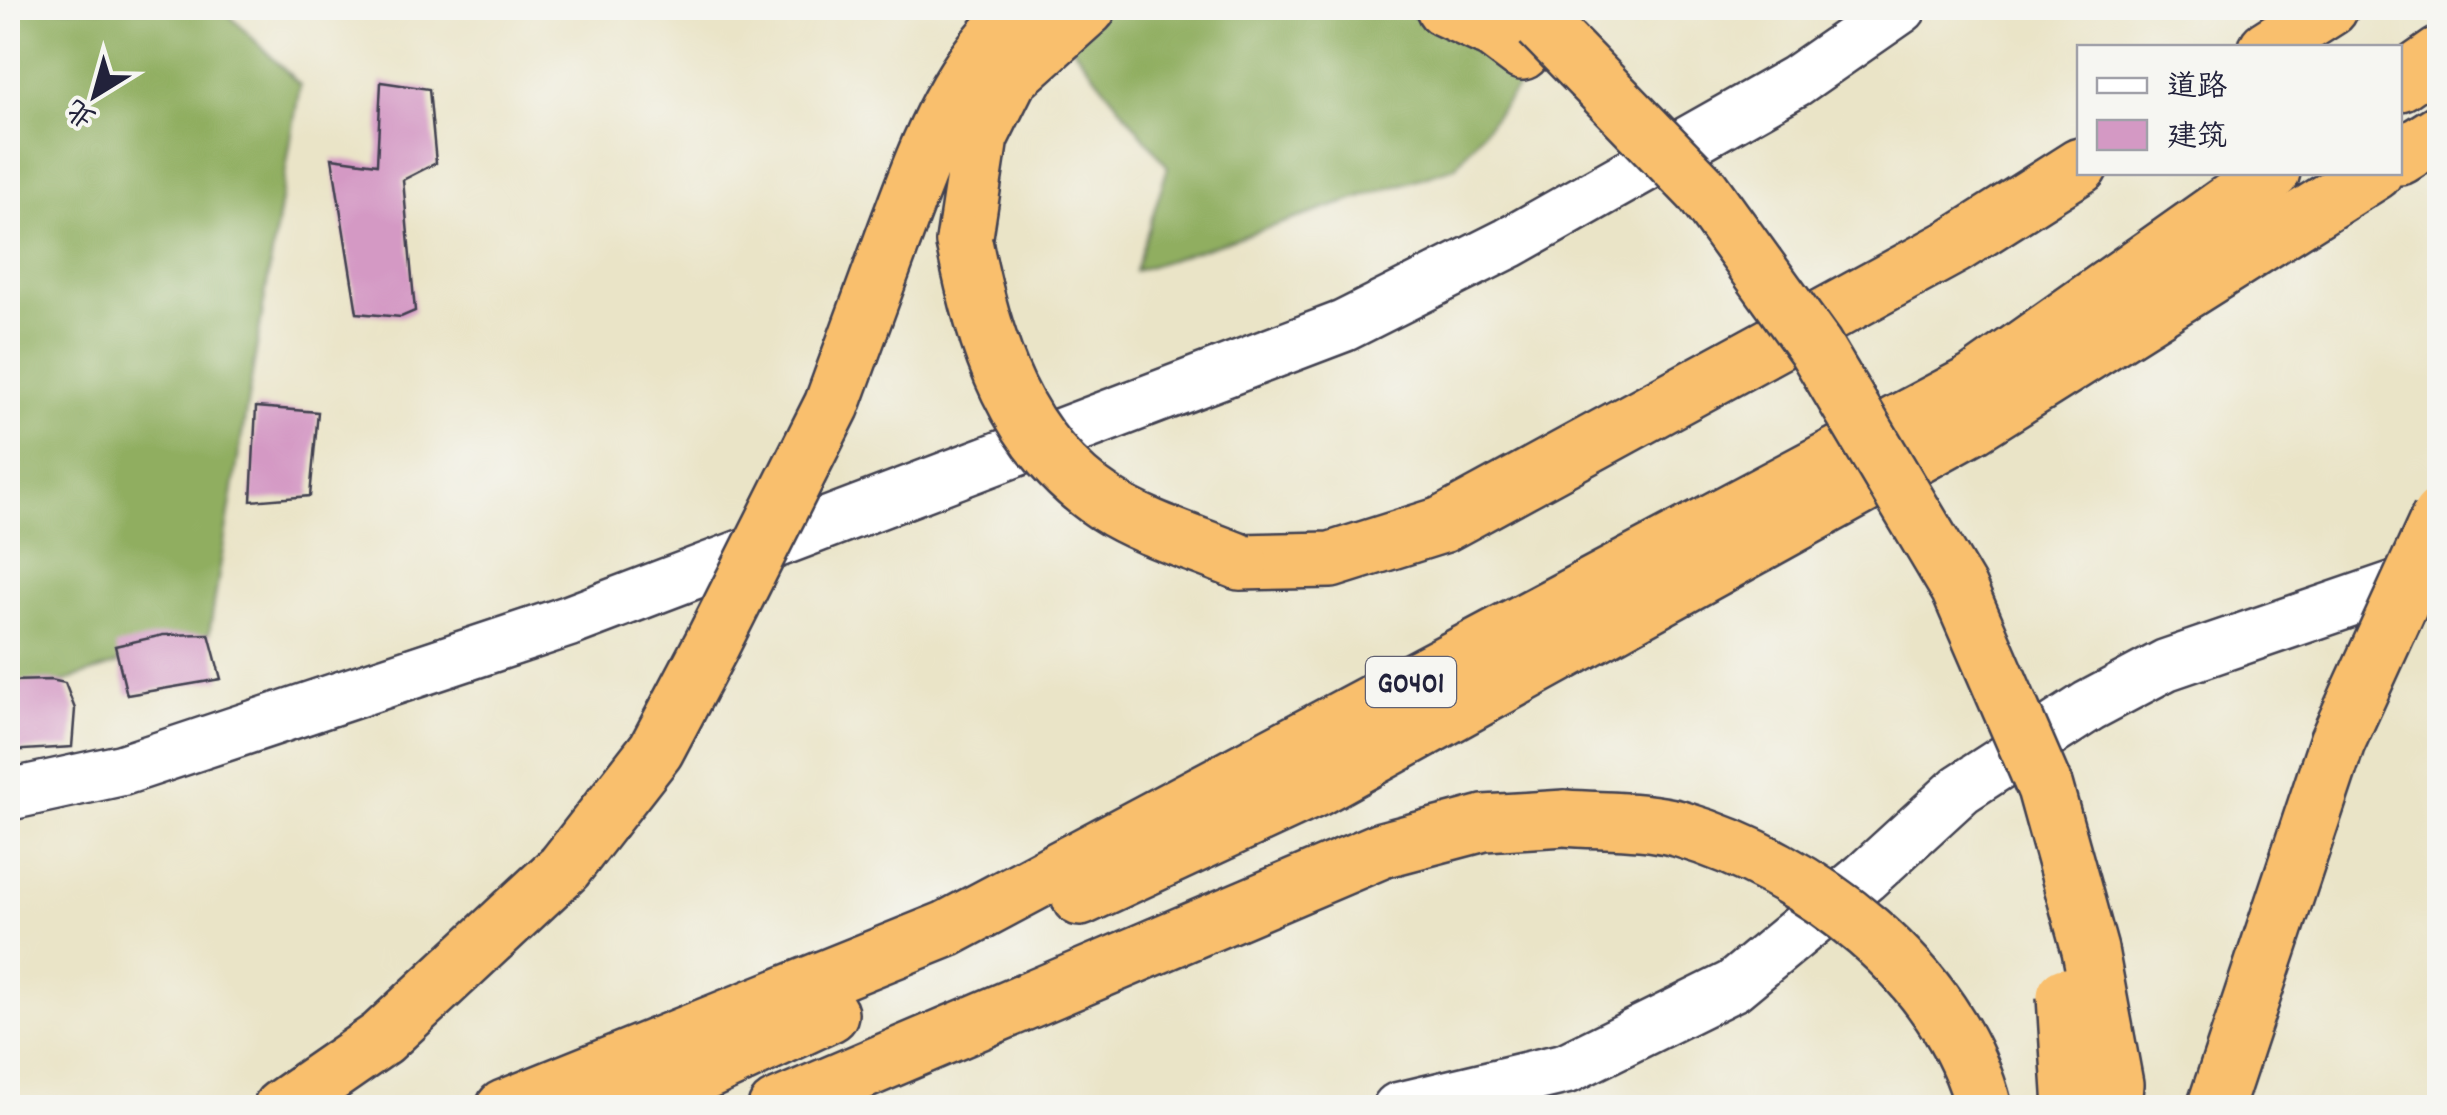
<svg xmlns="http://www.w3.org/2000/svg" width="2447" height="1115" viewBox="0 0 2447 1115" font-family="Dekko,'LXGW WenKai TC',sans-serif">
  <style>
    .forest { fill: #90ae61; stroke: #59684e; stroke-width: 2.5 }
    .building { fill: #d499c4 }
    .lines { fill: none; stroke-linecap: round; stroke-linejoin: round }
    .minor-casing { stroke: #403f50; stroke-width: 55 }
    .highway-casing { stroke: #403f50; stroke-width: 60 }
    .minor { stroke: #fff; stroke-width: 50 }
    .highway { stroke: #f9bf6d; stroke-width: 55 }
    .highway-bridge-casing { stroke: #403f50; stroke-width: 60; stroke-linecap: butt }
    .highway-bridge { stroke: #f9bf6d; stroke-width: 55 }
    .labels { text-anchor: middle; stroke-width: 9; stroke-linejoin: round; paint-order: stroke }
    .shield { fill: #f6f6f2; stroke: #626272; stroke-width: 2.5 }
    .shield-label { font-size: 30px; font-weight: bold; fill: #22223b }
  </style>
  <rect width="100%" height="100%" fill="#f6f6f2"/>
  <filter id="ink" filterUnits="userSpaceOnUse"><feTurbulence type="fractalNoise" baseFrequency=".01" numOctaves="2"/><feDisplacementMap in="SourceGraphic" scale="20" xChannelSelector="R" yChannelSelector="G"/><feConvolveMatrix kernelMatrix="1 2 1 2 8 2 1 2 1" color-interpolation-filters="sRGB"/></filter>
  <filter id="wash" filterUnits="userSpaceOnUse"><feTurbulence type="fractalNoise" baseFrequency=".0048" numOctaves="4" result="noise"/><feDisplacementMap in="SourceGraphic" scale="40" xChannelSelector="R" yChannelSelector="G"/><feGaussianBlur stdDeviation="2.25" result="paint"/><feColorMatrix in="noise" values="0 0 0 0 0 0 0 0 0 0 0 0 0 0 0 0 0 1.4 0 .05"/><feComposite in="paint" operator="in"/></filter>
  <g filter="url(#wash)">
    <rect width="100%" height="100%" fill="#eae4c7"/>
    <path class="forest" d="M8,8H222L300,85L209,634L8,700Z
      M1041,8H1580L1455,167L1135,271L1168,167Z"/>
    <g id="blocks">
      <path class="building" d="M381,82L429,89L436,163L403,180L415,311L401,317L357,313L332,158L377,164Z
        M256,407L318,412L310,496L251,501Z
        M209,634L221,679L127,695L115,646L163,635Z
        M51,680L65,683L75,709L72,747L8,751V681Z"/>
    </g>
  </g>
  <g filter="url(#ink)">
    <use href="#blocks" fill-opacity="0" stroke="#403f50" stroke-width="2.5"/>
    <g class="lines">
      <g class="minor-casing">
        <path id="minor" d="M8,795L122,770L569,621L1344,326L1509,243L1796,81L1901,8
          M1398,1108L1567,1068L1733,986L1865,877L1961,789L2089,706L2166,665L2440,571"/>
      </g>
      <g class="highway-casing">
        <path id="highway" d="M1444,8L1494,31L1522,52
          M2267,48L2330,8
          M2400,83L2440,55
          M2400,157L2440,132
          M894,236C925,154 955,65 1025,8
          M964,242L980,137L1009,79L1088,8
          M1240,562L1331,560L1442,525L1954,246L2080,166
          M1080,898L1317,788L1974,425L2375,172
          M281,1108L382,1038L564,868
          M504,1108L947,929L1975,382L2272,172
          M628,1108L830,1014
          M776,1108L1382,850L1484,823L1565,818"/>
      </g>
      <use href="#minor" class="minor"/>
      <use href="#highway" class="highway"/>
      <g class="highway-bridge-casing">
        <path id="highway-bridge" d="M1541,24L1701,189L1815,347L1959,589L2045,788L2090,950L2115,1084L2113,1108
          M964,242C985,345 1014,443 1106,504C1145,529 1197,544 1240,562
          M1565,818C1602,821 1645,819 1680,829C1809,867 1950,972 1984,1108
          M564,868L656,750L712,644L832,405L894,236
          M2065,996L2072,1108
          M2215,1108L2337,742L2440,516"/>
      </g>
      <use href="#highway-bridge" class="highway-bridge"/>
    </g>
  </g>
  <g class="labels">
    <rect class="shield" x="1366" y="657" width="90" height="50" rx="8"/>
    <g class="shield-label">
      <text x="1411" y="692">G0401</text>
    </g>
  </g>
  <rect width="2447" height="1115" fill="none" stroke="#f6f6f2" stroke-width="40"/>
  <rect x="2077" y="45" width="325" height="130" fill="#f6f6f2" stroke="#a1a1a9" stroke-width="2.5"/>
  <rect x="2097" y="78" width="50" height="15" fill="#ffffff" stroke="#a1a1a9" stroke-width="2.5"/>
  <text x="2167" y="95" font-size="30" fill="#22223b">道路</text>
  <rect x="2097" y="120" width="50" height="30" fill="#d499c4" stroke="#a1a1a9" stroke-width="2.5"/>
  <text x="2167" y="145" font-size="30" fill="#22223b">建筑</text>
  <g transform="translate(95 95) rotate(217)" stroke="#f6f6f2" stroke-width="8" paint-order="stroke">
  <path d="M0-8L18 38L0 25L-18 38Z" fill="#22223b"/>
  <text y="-15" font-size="28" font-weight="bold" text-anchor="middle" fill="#22223b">北</text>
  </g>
</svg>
